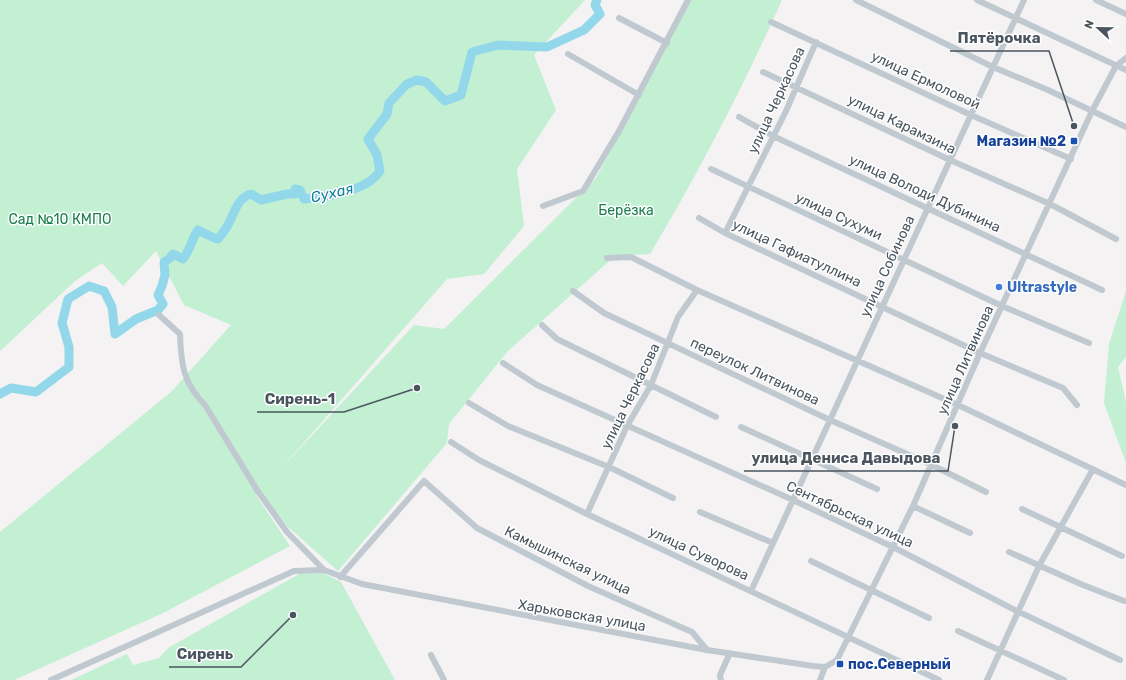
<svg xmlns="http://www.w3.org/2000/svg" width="1126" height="680" viewBox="0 0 1126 680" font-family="Rubik,sans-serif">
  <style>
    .green { fill: #c3efd3 }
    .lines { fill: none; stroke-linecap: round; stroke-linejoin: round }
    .river { stroke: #92d8ea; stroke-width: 9 }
    .minor { stroke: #c0c9d0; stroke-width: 6 }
    .transit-dot { fill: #1a4fb4; stroke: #fff; stroke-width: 1.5 }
    .shop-dot { fill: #3f7fe0; stroke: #fff; stroke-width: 1.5 }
    .labels { text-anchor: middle; stroke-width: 3; stroke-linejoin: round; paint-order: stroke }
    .street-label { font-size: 14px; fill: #4a555f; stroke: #fff }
    .transit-label { font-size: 14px; font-weight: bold; fill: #164399; stroke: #fff; text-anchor: end }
    .park-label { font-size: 14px; fill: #1b7f4c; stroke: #fff }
    .shop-label { font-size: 14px; font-weight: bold; fill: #366cbe; stroke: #fff; text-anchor: start }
    .water-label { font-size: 15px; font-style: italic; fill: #127f9b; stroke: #fff }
    .leader { fill: none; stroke: #4a555f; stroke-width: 1.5 }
    .callout-dot { fill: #4a555f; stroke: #fff; stroke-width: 1.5 }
    .callout-label { font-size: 15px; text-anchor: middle; font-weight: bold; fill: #4a555f; stroke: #fff; stroke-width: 3; stroke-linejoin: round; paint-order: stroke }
  </style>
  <rect width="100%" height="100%" fill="#f4f2f2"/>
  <path class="green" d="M0,0H585L534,55L556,110L517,169L524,226L484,274L447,279L279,471L414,325L444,329L596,178L689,0H782C743,87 699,172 650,254L615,256L507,352L449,424L447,443L338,571L287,526L260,492L256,495L290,546L163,613L14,680H0V532L171,392L231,325L184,305L156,251L123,286L102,263L75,281L0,351Z
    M1126,291V357L1118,367L1126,402V463L1104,403L1109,344Z
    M323,573L341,582L395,680H71L127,654L133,665L159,658L168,648L299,574Z"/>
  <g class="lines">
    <path class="river" d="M0,394L11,388L36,392L69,367V347L62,323L68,299L89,286L104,291L112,307L115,334L136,319L158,310L163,304L158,295L162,286L165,275L164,262L169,259L173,254L183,259C191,249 192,238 198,230L212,237L218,239C222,234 226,229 229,223C235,212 237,198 251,194L261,200L287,194H295V189L300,190L304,199C327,197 367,191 380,171L377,155L368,139L387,114L389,103L407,84L417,80L426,82L445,101L461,95L472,52L498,45L547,47L584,30L600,14L595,5L597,0"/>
    <path class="minor" d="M856,0L993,67L1048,90L1126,127
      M977,0L1126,70
      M1096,0L1126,14
      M619,18L667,43
      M771,22L971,115L1071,159
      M568,54L639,95
      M763,72L950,160L1050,204L1116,239
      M739,117L773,136L1102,290
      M711,169L1002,306L1089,343
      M543,206L583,191L619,131L688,0
      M699,218L725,233L980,353L1063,388L1077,405
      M725,233L786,111L816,42
      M607,258L631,257L697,290L958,405L1126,485
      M573,291L604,313L830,420L932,465L986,492
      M159,315L180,334C181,364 183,383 205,405L257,490L287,532L324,570
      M542,325L557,339L716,417
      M503,363L537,385L793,500L893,547L1017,611L1120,660
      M469,403L508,426L609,467L673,498
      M741,427L877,489
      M451,442L479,460L587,514L939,680
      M913,506L970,533
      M1022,509L1122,556
      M700,512L773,543
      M587,514L627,426L651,385L678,317L697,290
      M1009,552L1083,585L1124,601
      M811,561L929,618
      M340,577L424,481L477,528L588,586L692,632L707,650
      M751,591L1024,0
      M958,631L1064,680
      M431,655L444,680
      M51,680L294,571L324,570L362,584L707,650L813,666L825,667L837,660L913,506L980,353L1092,111L1116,66L1126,58
      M721,680L720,675L730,653
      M820,680L825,667
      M987,680L1039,566L1093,469"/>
  </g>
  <g class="transit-dot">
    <rect x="1070" y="137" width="8" height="8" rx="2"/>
    <rect x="836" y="660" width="8" height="8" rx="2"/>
  </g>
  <circle class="shop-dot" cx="999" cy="287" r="4"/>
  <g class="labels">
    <g class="street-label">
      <text transform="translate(926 80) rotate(25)" y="5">улица Ермоловой</text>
      <text transform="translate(776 100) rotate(-65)" y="5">улица Черкасова</text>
      <text transform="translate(902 124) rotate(26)" y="5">улица Карамзина</text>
      <text transform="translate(925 193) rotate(25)" y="5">улица Володи Дубинина</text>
      <text transform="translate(839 216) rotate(25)" y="5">улица Сухуми</text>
      <text transform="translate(797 253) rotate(25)" y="5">улица Гафиатуллина</text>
      <text transform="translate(887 266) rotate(-65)" y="5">улица Собинова</text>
      <text transform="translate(965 360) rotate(-66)" y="5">улица Литвинова</text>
      <text transform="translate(755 371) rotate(25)" y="5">переулок Литвинова</text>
      <text transform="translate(630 396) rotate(-64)" y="5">улица Черкасова</text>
      <text transform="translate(850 514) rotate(25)" y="5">Сентябрьская улица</text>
      <text transform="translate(699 553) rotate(25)" y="5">улица Суворова</text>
      <text transform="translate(568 560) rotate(26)" y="5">Камышинская улица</text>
      <text transform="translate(582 615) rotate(10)" y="5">Харьковская улица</text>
    </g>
    <g class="transit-label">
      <text x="1066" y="146">Магазин №2</text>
      <text x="848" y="669" text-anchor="start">пос.Северный</text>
    </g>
    <g class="park-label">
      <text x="626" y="215">Берёзка</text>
      <text x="60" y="224">Сад №10 КМПО</text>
    </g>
    <g class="shop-label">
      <text x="1007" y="292">Ultrastyle</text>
    </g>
    <g class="water-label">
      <text transform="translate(332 193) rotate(-13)" y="5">Сухая</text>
    </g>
  </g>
  <path class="leader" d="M1074 126L1049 51H950M417 388L344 412H257M955 426L948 471H744M293 615L241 667H169"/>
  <g class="callout-dot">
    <circle cx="1074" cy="126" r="4"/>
    <circle cx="417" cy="388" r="4"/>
    <circle cx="955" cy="426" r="4"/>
    <circle cx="293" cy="615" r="4"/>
  </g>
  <g class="callout-label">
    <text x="999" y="43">Пятёрочка</text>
    <text x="300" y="404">Сирень-1</text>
    <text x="846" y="463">улица Дениса Давыдова</text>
    <text x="205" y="659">Сирень</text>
  </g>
  <g transform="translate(1098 28) rotate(292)" stroke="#ffffff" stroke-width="3" paint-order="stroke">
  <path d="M0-3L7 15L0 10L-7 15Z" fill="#4a555f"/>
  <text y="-6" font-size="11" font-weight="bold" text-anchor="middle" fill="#4a555f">N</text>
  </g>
</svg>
